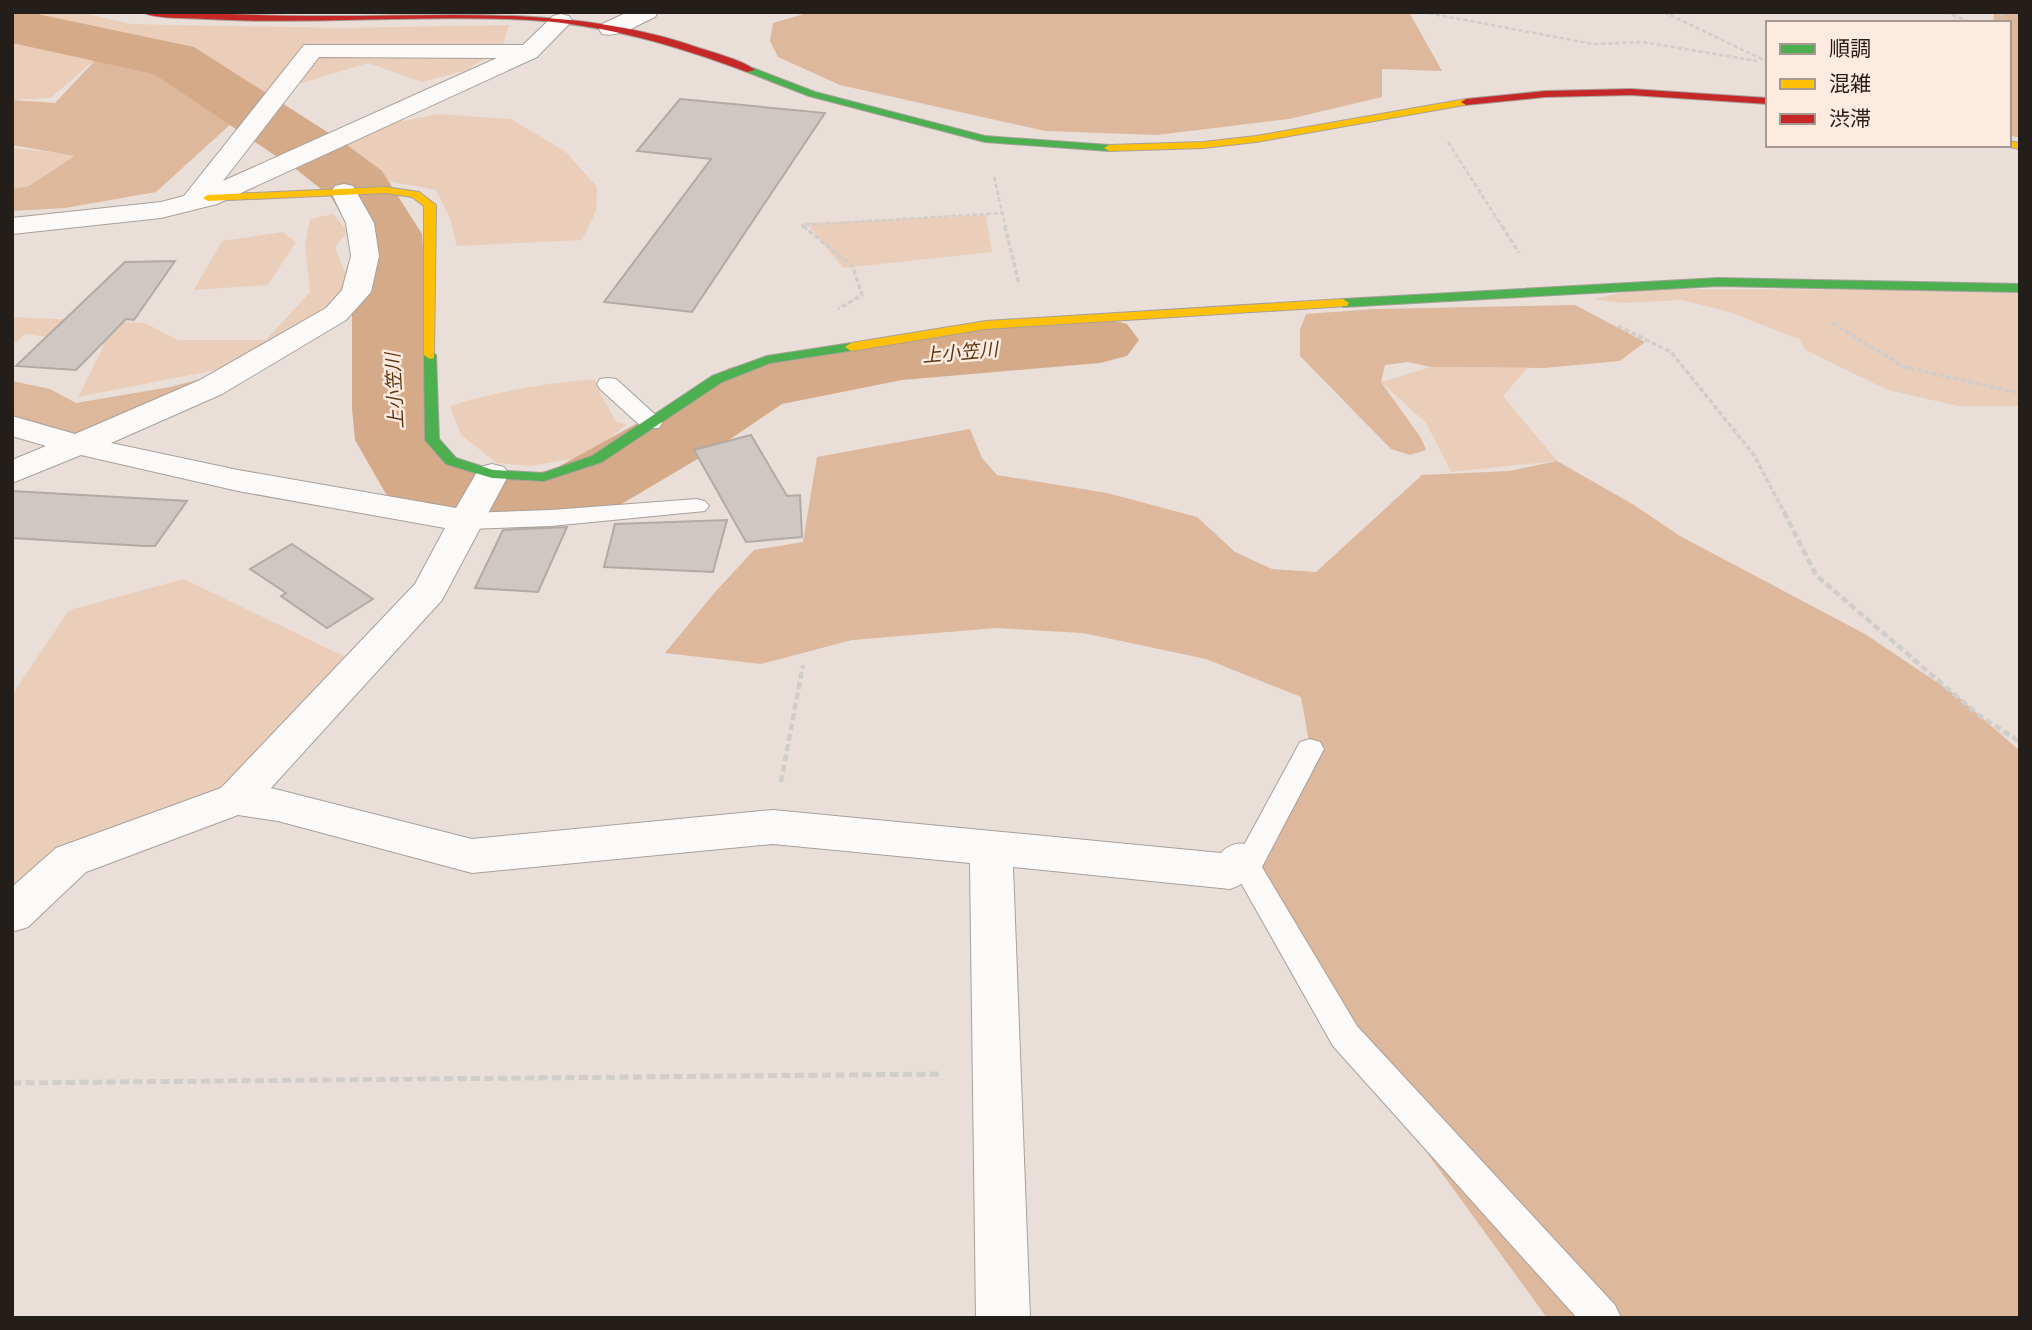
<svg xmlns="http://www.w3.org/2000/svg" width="2032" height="1330" viewBox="0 0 2032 1330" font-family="'Varela Round','Noto Sans JP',sans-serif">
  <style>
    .green { fill: #ebceba }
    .forest { fill: #ddb89d }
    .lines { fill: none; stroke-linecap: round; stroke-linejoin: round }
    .river { fill: #d5aa89; fill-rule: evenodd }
    .building { fill: #cfc7c2; stroke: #b1aaa5; stroke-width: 2 }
    .lane-casing { stroke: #a8a09a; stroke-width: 2 }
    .street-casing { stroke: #a8a09a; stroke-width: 2 }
    .fast-casing { stroke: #a8a09a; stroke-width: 2 }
    .slow-casing { stroke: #a8a09a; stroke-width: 2 }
    .jam-casing { stroke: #a8a09a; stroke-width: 2 }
    .path-far3 { stroke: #d0cdcb; stroke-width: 2.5; stroke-dasharray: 4.5 2.5; stroke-linecap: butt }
    .path-far2 { stroke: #d0cdcb; stroke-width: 3.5; stroke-dasharray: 5 2.5; stroke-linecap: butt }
    .path-far1 { stroke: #d0cdcb; stroke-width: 4.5; stroke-dasharray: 7 3.5; stroke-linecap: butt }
    .path { stroke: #d0cdcb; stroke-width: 5; stroke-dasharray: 9 4.5; stroke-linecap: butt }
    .lane { fill: #fcfaf9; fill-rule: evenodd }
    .street { fill: #fcfaf9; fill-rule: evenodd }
    .fast { fill: #4caf50; fill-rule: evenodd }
    .slow { fill: #ffc107; fill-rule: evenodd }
    .jam { fill: #c62828; fill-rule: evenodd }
    .labels { text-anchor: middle; stroke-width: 5; stroke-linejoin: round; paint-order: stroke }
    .far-water-label { font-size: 19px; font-style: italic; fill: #5b3412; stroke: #fdebdf }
  </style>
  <rect width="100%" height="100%" fill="#e9dfd8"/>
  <path class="green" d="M12,12H78L131,24L339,28L509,25L503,46L467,70L422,82L368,63L262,95L91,63L51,98L12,100Z
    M438,114L511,119L565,151L597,187L596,211L582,240L457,246L450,218L436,190L366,177L340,148L343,137L397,122Z
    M12,148L87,156L29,186L12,189Z
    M333,214L348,231L335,247L347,277L337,297L315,315L231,367L78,397L104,345L26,334L12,345V317L145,323L178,340H266L310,292L305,245L310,219Z
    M986,215L992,252L843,268L807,223Z
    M283,232L296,242L268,285L194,290L222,241Z
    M1640,289L2020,290V406H1958L1888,390L1805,350L1799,339L1729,312L1682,300L1623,303L1593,299Z
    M1431,367L1527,368L1503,396L1557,461L1451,472L1426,423L1381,382Z
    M595,379L596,385L616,422L627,424L588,456L530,466L497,463L461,435L450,406C498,391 546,383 595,379Z
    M184,579L360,664L236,799L68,858L12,909V695L69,610Z"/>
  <path class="forest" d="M811,12H1409L1442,71L1382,69V97L1289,119L1157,135L1045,131L840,85L778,57L770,41L773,23Z
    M1994,12H2020V138L2009,135V23H1993Z
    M103,52L163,67L211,99L233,122L156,192L65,208L12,211V189L29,186L75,156L12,145V100L55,103Z
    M1575,305L1645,342L1620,361L1544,368L1431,367L1408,362L1385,365L1381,382L1421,438L1426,450L1410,455L1391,449L1300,356V330L1306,314L1374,309Z
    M208,377L82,439L12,418V381L50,389L76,403L170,387Z
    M970,429L982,458L997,475L1107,493L1197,517L1235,552L1272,569L1316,572L1422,475L1509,471L1557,461L1634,505L1680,536L1865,634L1956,695L2020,751V1318H1547L1385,1095L1242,859L1314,770L1301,697L1206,659L1083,633L996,628L852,640L761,664L665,653L716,591L754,550L803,542L817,457Z"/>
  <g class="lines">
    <path class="river" d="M12,12H28L194,47L343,142L382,171L422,234L434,408L439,440L449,457L476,469L530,475L556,468L665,408L729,368L757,361L902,334L1100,317L1127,324L1139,340L1127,356L1100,363L902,380L782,404L723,444L618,506L532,531L460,522L429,514L386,494L355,440L352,408V234L331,197L297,170L154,74L12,43Z"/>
  </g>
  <path class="building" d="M680,99L825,113L692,312L604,302L711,159L637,151Z
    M175,261L134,320L126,319L76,370L16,366L125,262Z
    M751,435L787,496L800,495L802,537L746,542L694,450Z
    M12,491L187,501L155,546H144L12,538Z
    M727,520L713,572L604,567L615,524Z
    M567,527L538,592L475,588L503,530Z
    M292,544L373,599L327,628L281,596L286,593L250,569Z"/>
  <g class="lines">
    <g class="lane-casing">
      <path id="lane" d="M608,378L616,379L659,418L662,423L659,428H643L600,389L597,384L600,379Z
        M697,499L705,501L709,506L705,511L551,526L467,529L459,526L455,521L459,516L467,513L551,510Z
        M1310,739L1320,742L1324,749L1262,867L1357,1026L1615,1305L1621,1318H1577L1333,1046L1232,867L1227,859L1232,851L1243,847L1300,742Z"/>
    </g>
    <g class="street-casing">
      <path id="street" d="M628,12H658L655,17C639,24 620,38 602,34L599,29L602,24Z
        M561,14L569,16L572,21L537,57L217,204L161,218L12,234V218L161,202L184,196L304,45H523L553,16ZM319,57L497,58L223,181Z
        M344,184L353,186L374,223L379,256L371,292L346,320L222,394L111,443L238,470L456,508L480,467L492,464L504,467L509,474L442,600L271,788L472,839L773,810L1221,853C1232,841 1243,842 1257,847L1264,859C1255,875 1247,883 1230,889L1013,867L1030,1318H976L970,863L773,844L472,873L278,821L238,815L86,872L28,927L12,932V887L56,848L221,788L415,584L445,528L238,491L81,455L12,483V460L46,446L12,436V416L75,434L200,380L326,308L342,290L351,256L346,223L331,192L335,186Z"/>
    </g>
    <g class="fast-casing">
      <path id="fast" d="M747,68H753L815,92L985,136L1109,145L1114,148L1109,151L985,142L809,96L747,72Z
        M1718,278L2020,284V292L1718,286L1343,307L1337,303L1343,299Z
        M851,343L855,344V350L770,363L722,382L602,462L544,481L492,478L446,464L425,440L424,355L430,351L436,355L439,439L456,458L493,470L543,473L592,456L712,376L767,356Z"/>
    </g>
    <g class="slow-casing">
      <path id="slow" d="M1466,99L1471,102L1470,104L1256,142L1203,148L1109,151L1104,148L1109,145L1203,142L1256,136Z
        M2009,141L2020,143V149L2005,146L2009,145Z
        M385,187L419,192L436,205L434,358L430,359L424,355V206L412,197L385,193L208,201L203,198L208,195Z
        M1343,299L1349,303L1347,306L986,329L851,351L845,347L851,343L986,321Z"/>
    </g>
    <g class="jam-casing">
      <path id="jam" d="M142,12C198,12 255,16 312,16C442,17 570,4 696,47C714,53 740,59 755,70L747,72C675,45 606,25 530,20C422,14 313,25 205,19C188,18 154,19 142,12Z
        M1631,89L1768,98V104L1631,95L1545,97L1466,105L1461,102L1466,99L1545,91Z"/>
    </g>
    <path class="path-far3" d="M1422,12L1593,44L1643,42L1757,61
      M1664,12L1768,62
      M1946,12L1972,23
      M2001,12L2003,23
      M1448,142L1503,228
      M994,177L1006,228
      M805,228L802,225L1003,213"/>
    <path class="path-far2" d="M803,226L853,267L862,295L838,309
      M1005,226L1019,284
      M1502,226L1519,253
      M1832,323L1904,367L2020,393
      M1618,326L1671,352L1754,455L1785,514"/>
    <path class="path-far1" d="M1784,512L1816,575L1977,714L2020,742
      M781,782L803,665"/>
    <path class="path" d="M12,1083L943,1074"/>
    <use href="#lane" class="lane"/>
    <use href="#street" class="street"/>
    <use href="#fast" class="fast"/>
    <use href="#slow" class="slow"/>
    <use href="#jam" class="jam"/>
  </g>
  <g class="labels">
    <g class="far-water-label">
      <text transform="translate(960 352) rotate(-5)" y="7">上小笠川</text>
      <text transform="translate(394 391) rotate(-93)" y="7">上小笠川</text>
    </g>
  </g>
  <rect width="2032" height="1330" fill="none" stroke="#241e1a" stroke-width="28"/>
  <rect x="1766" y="21" width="245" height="126" fill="#fdebdf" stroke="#a69990" stroke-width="2"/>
  <rect x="1780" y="44" width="35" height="10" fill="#4caf50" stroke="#a69990" stroke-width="2"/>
  <text x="1829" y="56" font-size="21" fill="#241e1a">順調</text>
  <rect x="1780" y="79" width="35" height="10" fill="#ffc107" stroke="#a69990" stroke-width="2"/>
  <text x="1829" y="91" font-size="21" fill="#241e1a">混雑</text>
  <rect x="1780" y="114" width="35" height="10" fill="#c62828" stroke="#a69990" stroke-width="2"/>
  <text x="1829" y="126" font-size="21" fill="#241e1a">渋滞</text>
</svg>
